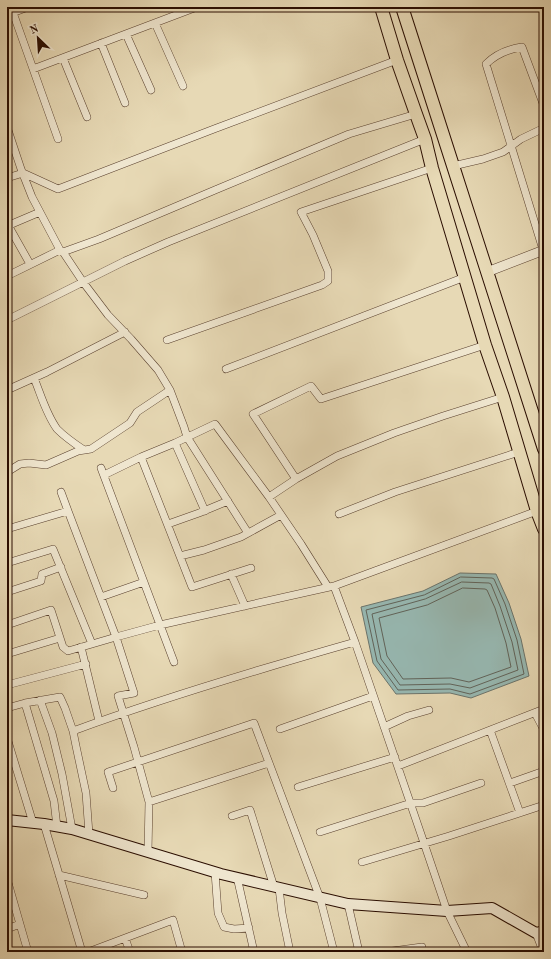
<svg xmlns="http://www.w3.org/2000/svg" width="551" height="959" viewBox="0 0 551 959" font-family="'Old Standard TT',serif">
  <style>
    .water { fill: #97b9b3; stroke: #6b746c }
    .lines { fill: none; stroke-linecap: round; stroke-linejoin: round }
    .shore { stroke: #60635a; stroke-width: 1 }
    .minor-casing { stroke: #59402e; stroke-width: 8 }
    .tertiary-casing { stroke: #59402e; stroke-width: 10 }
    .secondary-casing { stroke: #2a0d01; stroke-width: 12 }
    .primary-casing { stroke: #2a0d01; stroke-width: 14 }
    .minor { stroke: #efe6cf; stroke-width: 7 }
    .tertiary { stroke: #efe6cf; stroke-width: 9 }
    .secondary { stroke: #efe6cf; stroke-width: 10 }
    .primary { stroke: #e7d9b5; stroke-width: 12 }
  </style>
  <rect width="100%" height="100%" fill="#e7d9b5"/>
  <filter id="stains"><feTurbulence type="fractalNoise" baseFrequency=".005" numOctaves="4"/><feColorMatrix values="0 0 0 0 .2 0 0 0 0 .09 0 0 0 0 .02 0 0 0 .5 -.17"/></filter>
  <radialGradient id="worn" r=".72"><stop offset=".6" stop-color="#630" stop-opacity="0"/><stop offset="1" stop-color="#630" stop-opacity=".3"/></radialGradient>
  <path class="water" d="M460,573L496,574L509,603L521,639L529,676L471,698L450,693L396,694L373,663L361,607L423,591Z"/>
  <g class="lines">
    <path class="shore" d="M461,577L492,578L494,579L505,604L517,640L524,674L470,694L450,689L398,690L377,661L366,610L424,595Z
      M462,582L489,583L491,584L500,606L512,642L518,670L470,688L450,684L400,685L381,659L372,614L425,599Z
      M463,588L485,589L487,590L495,608L506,643L511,667L469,682L451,678L403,679L387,656L379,618L427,605Z"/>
    <g class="minor-casing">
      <path id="minor" d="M11,7L58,139
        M7,15L28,7
        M155,23L183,86
        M126,34L151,90
        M101,43L125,103
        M63,58L87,117
        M33,69L197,7
        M544,106L522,47C509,49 495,55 486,64L544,253
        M7,127L21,169L32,197L60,250L63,252L83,282L108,315L131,339L158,370L170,390L184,427L187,437L248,533
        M453,166L483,159L503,152L521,139L544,128
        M7,178L23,173L58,189L214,129L397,60
        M8,225L30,264
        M7,226L40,212
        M63,252L99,239L215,190L349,134L416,114
        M7,276L60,250
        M7,320L125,261L168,242L425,139
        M167,340L322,285L328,281V271L313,235L301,212L432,168
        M226,369L465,277
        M34,378C41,395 46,414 57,429C65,437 75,444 84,450
        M7,390L47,372L125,332
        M175,443L205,511
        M141,457L192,587L251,568
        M101,468L174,662
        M7,472L20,464L29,463L46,465L78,451L91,449L130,423L137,412L170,390
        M104,475L141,457L175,443L215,424L269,497L301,544L328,587
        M296,479L253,414L311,386L321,399L485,345
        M61,492L68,511
        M269,497L296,479L337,456L394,433L443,416L503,397
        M339,514L395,492L519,452
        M168,524L199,513L228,501
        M7,529L68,511L116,637L68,651L63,647L51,610L7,625
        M180,556L204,550L241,537L281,515
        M7,563L53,549L92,644
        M231,574L245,606
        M7,592L41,581L42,574L61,567
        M101,597L144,582
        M81,647L99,721
        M7,654L60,638
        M7,685L86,664
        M40,700L52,733L62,774L72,829
        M25,703L60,697L65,708L73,731L76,746L86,793L89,834
        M7,708L25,703L54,801L57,827
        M535,713L544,730
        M384,727L408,716L429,710
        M280,729L373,696
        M490,730L520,813
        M73,731C165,697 260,669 355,642
        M7,738L33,823
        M398,766L544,709
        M510,783L544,771
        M298,787L395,757
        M113,788L108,772L254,723L320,898L334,952
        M149,802L269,763
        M232,816L250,810L274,887
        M44,824L82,952
        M320,832L411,803H423L481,783
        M148,852L149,802L134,747L118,696L134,693L116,637L160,625L334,586
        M362,862L449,836L544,805
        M215,872L218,913L224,927L234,929L249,928
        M59,875L144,895
        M237,877L254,952
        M7,879L28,952
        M279,888L282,913L290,952
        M348,904L359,952
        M7,929L20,924
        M536,933L541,946L544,952
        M125,938L130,952
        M88,952L173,920L182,952
        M385,952L422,947
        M467,952L447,911L424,843L355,642L334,586L537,511"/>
    </g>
    <g class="tertiary-casing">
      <path id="tertiary" d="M487,272L544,250"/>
    </g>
    <g class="secondary-casing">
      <path id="secondary" d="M7,820L44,824L72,829L221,874L348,904L447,911L492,908L536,933L544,931"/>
    </g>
    <g class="primary-casing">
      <path id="primary" d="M381,7L397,60L416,114L425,139L432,168L485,345L503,397L537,511L544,529
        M402,7L544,449"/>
    </g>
    <use href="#minor" class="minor"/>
    <use href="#tertiary" class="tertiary"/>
    <use href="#secondary" class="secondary"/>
    <use href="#primary" class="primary"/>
  </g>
  <rect width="551" height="959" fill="none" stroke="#e7d9b5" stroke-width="24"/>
  <rect x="8" y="8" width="535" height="943" fill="none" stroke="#2a0d01" stroke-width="2"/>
  <rect x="12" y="12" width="527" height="935" fill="none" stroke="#2a0d01"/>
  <g transform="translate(38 38) rotate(335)" stroke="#efe6cf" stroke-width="3" paint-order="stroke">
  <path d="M0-3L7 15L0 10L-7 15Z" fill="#2a0d01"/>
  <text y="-6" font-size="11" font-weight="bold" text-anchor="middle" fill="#2a0d01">N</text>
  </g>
  <rect width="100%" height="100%" filter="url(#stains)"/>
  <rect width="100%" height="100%" fill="url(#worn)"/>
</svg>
